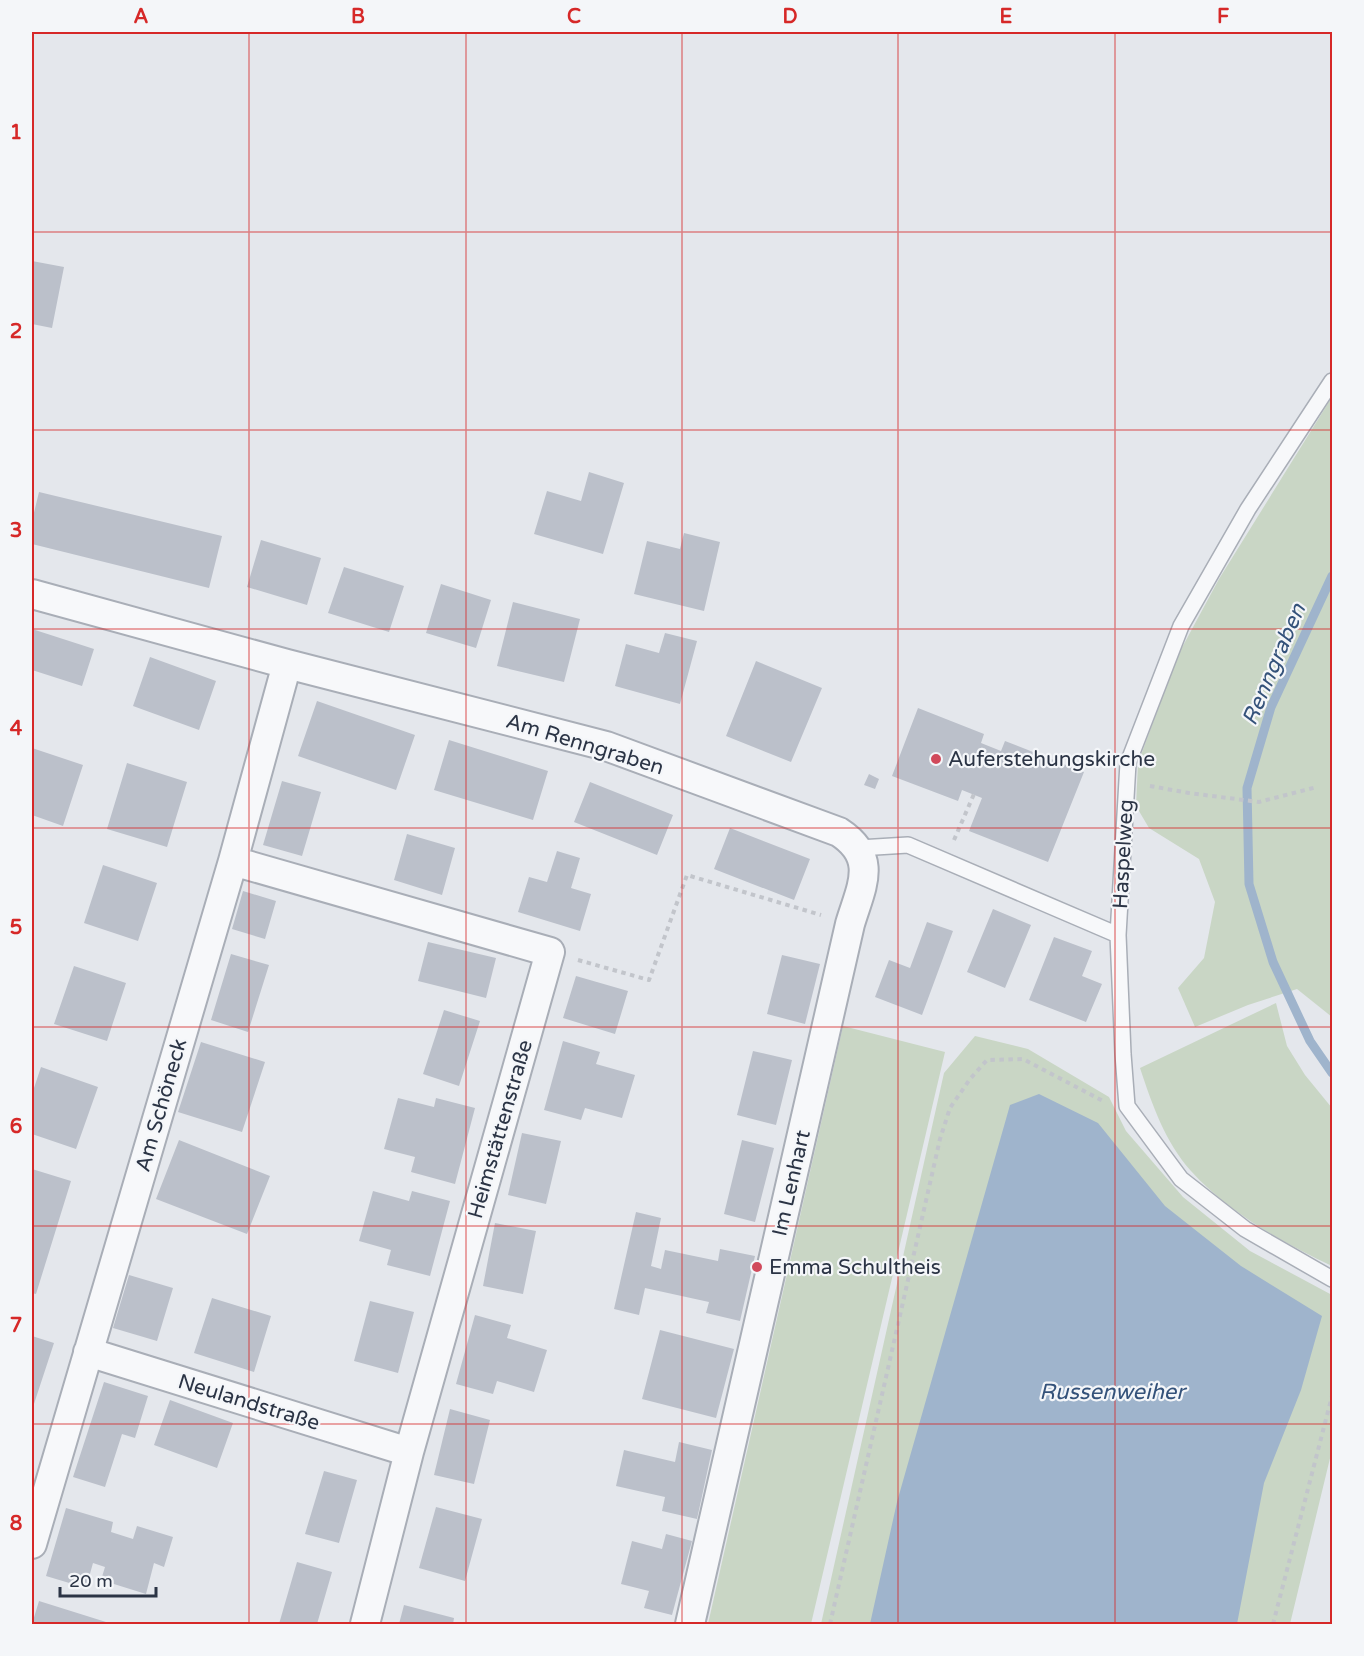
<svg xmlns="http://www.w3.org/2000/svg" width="1364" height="1656" viewBox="0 0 1364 1656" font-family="'Varela Round',sans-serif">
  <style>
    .green { fill: #c9d6c5 }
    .water { fill: #9fb4cc }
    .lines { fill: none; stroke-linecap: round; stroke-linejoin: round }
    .stream { stroke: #9fb4cc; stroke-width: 9 }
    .building { fill: #bbc0ca }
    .lane-casing { stroke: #a9aeb7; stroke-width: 18 }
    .street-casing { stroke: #a9aeb7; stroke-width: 32 }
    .path { stroke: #c2c5cb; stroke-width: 4; stroke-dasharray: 4.5 4.5; stroke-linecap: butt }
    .lane { stroke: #f7f8fa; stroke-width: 15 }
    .street { stroke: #f7f8fa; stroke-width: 28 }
    .grid { fill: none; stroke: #d62828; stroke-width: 1.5; stroke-opacity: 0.55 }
    .poi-dot { fill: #d1495b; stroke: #f4f6f9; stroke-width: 2 }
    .labels { text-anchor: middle; stroke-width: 4.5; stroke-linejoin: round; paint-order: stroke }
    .street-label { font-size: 21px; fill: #2b3445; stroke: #f4f6f9 }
    .poi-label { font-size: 21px; fill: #2b3445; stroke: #f4f6f9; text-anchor: start }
    .water-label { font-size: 22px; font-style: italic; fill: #34527a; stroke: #f4f6f9 }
    .neatline { fill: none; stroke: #d62828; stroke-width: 2 }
    .grid-label { font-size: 20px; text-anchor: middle; font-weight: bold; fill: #d62828 }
  </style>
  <rect width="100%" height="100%" fill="#e4e7ec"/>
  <path class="green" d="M1332,397V1017L1297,989L1248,1005L1195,1027L1178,988L1204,958L1215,902L1199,859L1149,828L1136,806L1138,763L1178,655L1219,579Z
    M1276,1003L1287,1046L1305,1075L1332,1108V1266C1284,1244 1227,1211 1191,1171C1165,1142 1152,1104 1140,1068Z
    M843,1026L945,1052L811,1624H708Z
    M975,1036L1028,1049L1109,1097L1126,1131L1183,1197L1250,1251L1332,1295V1450L1290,1624H821L944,1073Z"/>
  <path class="water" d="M1039,1094L1098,1123L1165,1206L1241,1266L1322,1316L1301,1390L1264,1483L1237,1624H870L897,1502L1010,1105Z"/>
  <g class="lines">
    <path class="stream" d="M1332,576L1271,707L1247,788L1249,884L1273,962L1310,1041L1332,1073"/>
  </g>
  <path class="building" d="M32,261L64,267L52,328L32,324Z
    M589,472L624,483L603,554L534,534L547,491L581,501Z
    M39,492L222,536L209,588L32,544V521Z
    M684,533L720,542L704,611L634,594L647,541L680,549Z
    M261,540L321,558L307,605L247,587Z
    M344,567L404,586L389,632L328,613Z
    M441,584L491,600L476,648L426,633Z
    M513,602L580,619L564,682L497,666Z
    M32,629L94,649L82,686L32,670Z
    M665,633L697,641L680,704L615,686L626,644L659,653Z
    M150,657L216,681L199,730L133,706Z
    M756,661L822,688L791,762L726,736Z
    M317,701L415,735L396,790L298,756Z
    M918,708L984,734L981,743L1001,751L1005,741L1084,772L1048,862L969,831L982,798L962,790L958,801L892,776Z
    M449,740L548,771L533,820L434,790Z
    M32,748L83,765L63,826L32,815Z
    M127,763L187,782L167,847L107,829Z
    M869,774L879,779L875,789L864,785Z
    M282,781L321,792L302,856L263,845Z
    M590,782L673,815L657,855L574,822Z
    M730,828L810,859L794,900L714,869Z
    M407,834L455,848L442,895L394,880Z
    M557,851L580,858L571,888L591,894L580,931L518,912L529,877L547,882Z
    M103,865L157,883L138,941L84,923Z
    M243,891L276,901L265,939L232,929Z
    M993,909L1031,925L1005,988L967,972Z
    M927,922L953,931L922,1015L875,997L889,960L910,968Z
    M1054,937L1092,951L1082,976L1102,984L1086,1022L1029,1000Z
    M428,942L496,958L486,998L418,981Z
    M231,954L269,965L248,1032L211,1020Z
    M782,955L820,964L805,1024L767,1014Z
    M74,966L126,983L107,1041L54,1024Z
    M576,976L628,991L615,1034L563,1018Z
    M444,1010L480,1021L459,1086L423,1074Z
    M563,1041L600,1052L596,1064L635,1075L622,1118L585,1108L581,1120L544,1110Z
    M201,1042L265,1062L242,1132L178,1112Z
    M753,1051L792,1060L776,1125L737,1115Z
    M41,1067L98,1087L76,1149L32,1134V1094Z
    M398,1098L434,1107L436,1098L475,1108L455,1184L411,1172L415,1157L384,1149Z
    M522,1133L561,1141L546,1204L508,1195Z
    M179,1140L270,1176L247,1234L156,1199Z
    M742,1140L774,1148L755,1222L724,1214Z
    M32,1169L71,1181L36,1294L32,1293Z
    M373,1191L409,1201L412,1191L450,1201L430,1276L387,1265L391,1250L359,1241Z
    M636,1212L661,1218L651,1266L661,1269L665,1250L718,1261L720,1249L755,1256L740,1321L706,1313L709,1302L645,1288L639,1315L614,1309Z
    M495,1223L536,1231L523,1294L483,1286Z
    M129,1275L173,1288L157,1341L113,1328Z
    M212,1298L271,1316L254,1372L194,1353Z
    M370,1301L414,1312L398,1373L354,1361Z
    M475,1315L511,1325L507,1338L547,1350L534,1392L497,1381L493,1394L456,1384Z
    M660,1330L734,1349L716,1418L642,1399Z
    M32,1336L54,1343L32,1410Z
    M104,1382L148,1396L135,1438L122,1434L105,1487L73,1477Z
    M170,1400L233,1423L217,1468L154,1445Z
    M450,1409L490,1420L474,1484L434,1475Z
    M679,1442L712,1450L697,1519L662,1511L665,1497L616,1486L624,1450L675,1462Z
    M324,1471L357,1480L339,1543L305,1534Z
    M436,1507L482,1519L465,1581L419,1568Z
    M66,1508L113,1522L111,1532L133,1539L137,1526L173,1537L164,1567L154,1563L146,1594L101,1580L105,1567L93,1563L86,1588L46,1576Z
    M666,1534L692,1541L672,1615L644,1608L649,1591L621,1584L632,1541L662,1549Z
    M297,1562L332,1572L317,1624H279Z
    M39,1601L106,1622L105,1624H32Z
    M404,1605L454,1618L453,1624H399Z"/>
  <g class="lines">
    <g class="lane-casing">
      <path id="lane" d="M1332,381L1248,509L1181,626L1128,763L1118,935L1123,1054L1127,1106L1181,1179L1245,1229L1332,1279
        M859,848L908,845L1118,935"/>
    </g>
    <g class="street-casing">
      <path id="street" d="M32,594L287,664L606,746L839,832C879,858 861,887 850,924L690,1624
        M233,861L550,952L409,1452L365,1624
        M88,1352L409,1452
        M32,1544L233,861L287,664"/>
    </g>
    <path class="path" d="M1150,786L1189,793L1259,802L1317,787
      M954,840L974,794
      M578,960L649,980L687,875L821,915
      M830,1624L940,1139L950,1108L970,1079L987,1060L1023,1059L1103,1101
      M1273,1624L1332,1396"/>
    <use href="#lane" class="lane"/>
    <use href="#street" class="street"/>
  </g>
  <path class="grid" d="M249,32V1624M466,32V1624M682,32V1624M898,32V1624M1115,32V1624M32,232H1332M32,430H1332M32,629H1332M32,828H1332M32,1027H1332M32,1226H1332M32,1424H1332"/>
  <g class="poi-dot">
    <circle cx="936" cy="759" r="6"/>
    <circle cx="757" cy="1267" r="6"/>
  </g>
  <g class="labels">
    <g class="street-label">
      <text transform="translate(585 744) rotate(17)" y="7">Am Renngraben</text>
      <text transform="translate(1123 854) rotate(-87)" y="7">Haspelweg</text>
      <text transform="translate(161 1105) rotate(-74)" y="7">Am Schöneck</text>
      <text transform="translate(500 1129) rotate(-74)" y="7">Heimstättenstraße</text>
      <text transform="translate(791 1183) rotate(-77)" y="7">Im Lenhart</text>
      <text transform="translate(249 1402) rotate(17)" y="7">Neulandstraße</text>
    </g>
    <g class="poi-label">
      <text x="948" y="766">Auferstehungskirche</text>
      <text x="769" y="1274">Emma Schultheis</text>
    </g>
    <g class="water-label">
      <text transform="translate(1273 664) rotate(-67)" y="8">Renngraben</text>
      <text x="1112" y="1399">Russenweiher</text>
    </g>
  </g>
  <rect width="1364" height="1656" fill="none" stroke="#f4f6f9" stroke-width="66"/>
  <path d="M60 1587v9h96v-9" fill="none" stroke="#2b3445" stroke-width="3"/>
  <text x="69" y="1587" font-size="18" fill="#2b3445" stroke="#f4f6f9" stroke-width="4.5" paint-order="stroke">20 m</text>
  <rect x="33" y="33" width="1298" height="1590" class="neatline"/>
  <g class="grid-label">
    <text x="141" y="23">A</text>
    <text x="358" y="23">B</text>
    <text x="574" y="23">C</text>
    <text x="790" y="23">D</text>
    <text x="1006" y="23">E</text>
    <text x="1223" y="23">F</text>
    <text x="16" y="139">1</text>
    <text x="16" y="338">2</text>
    <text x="16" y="537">3</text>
    <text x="16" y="735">4</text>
    <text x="16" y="934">5</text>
    <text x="16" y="1133">6</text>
    <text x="16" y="1332">7</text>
    <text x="16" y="1530">8</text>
  </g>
</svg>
